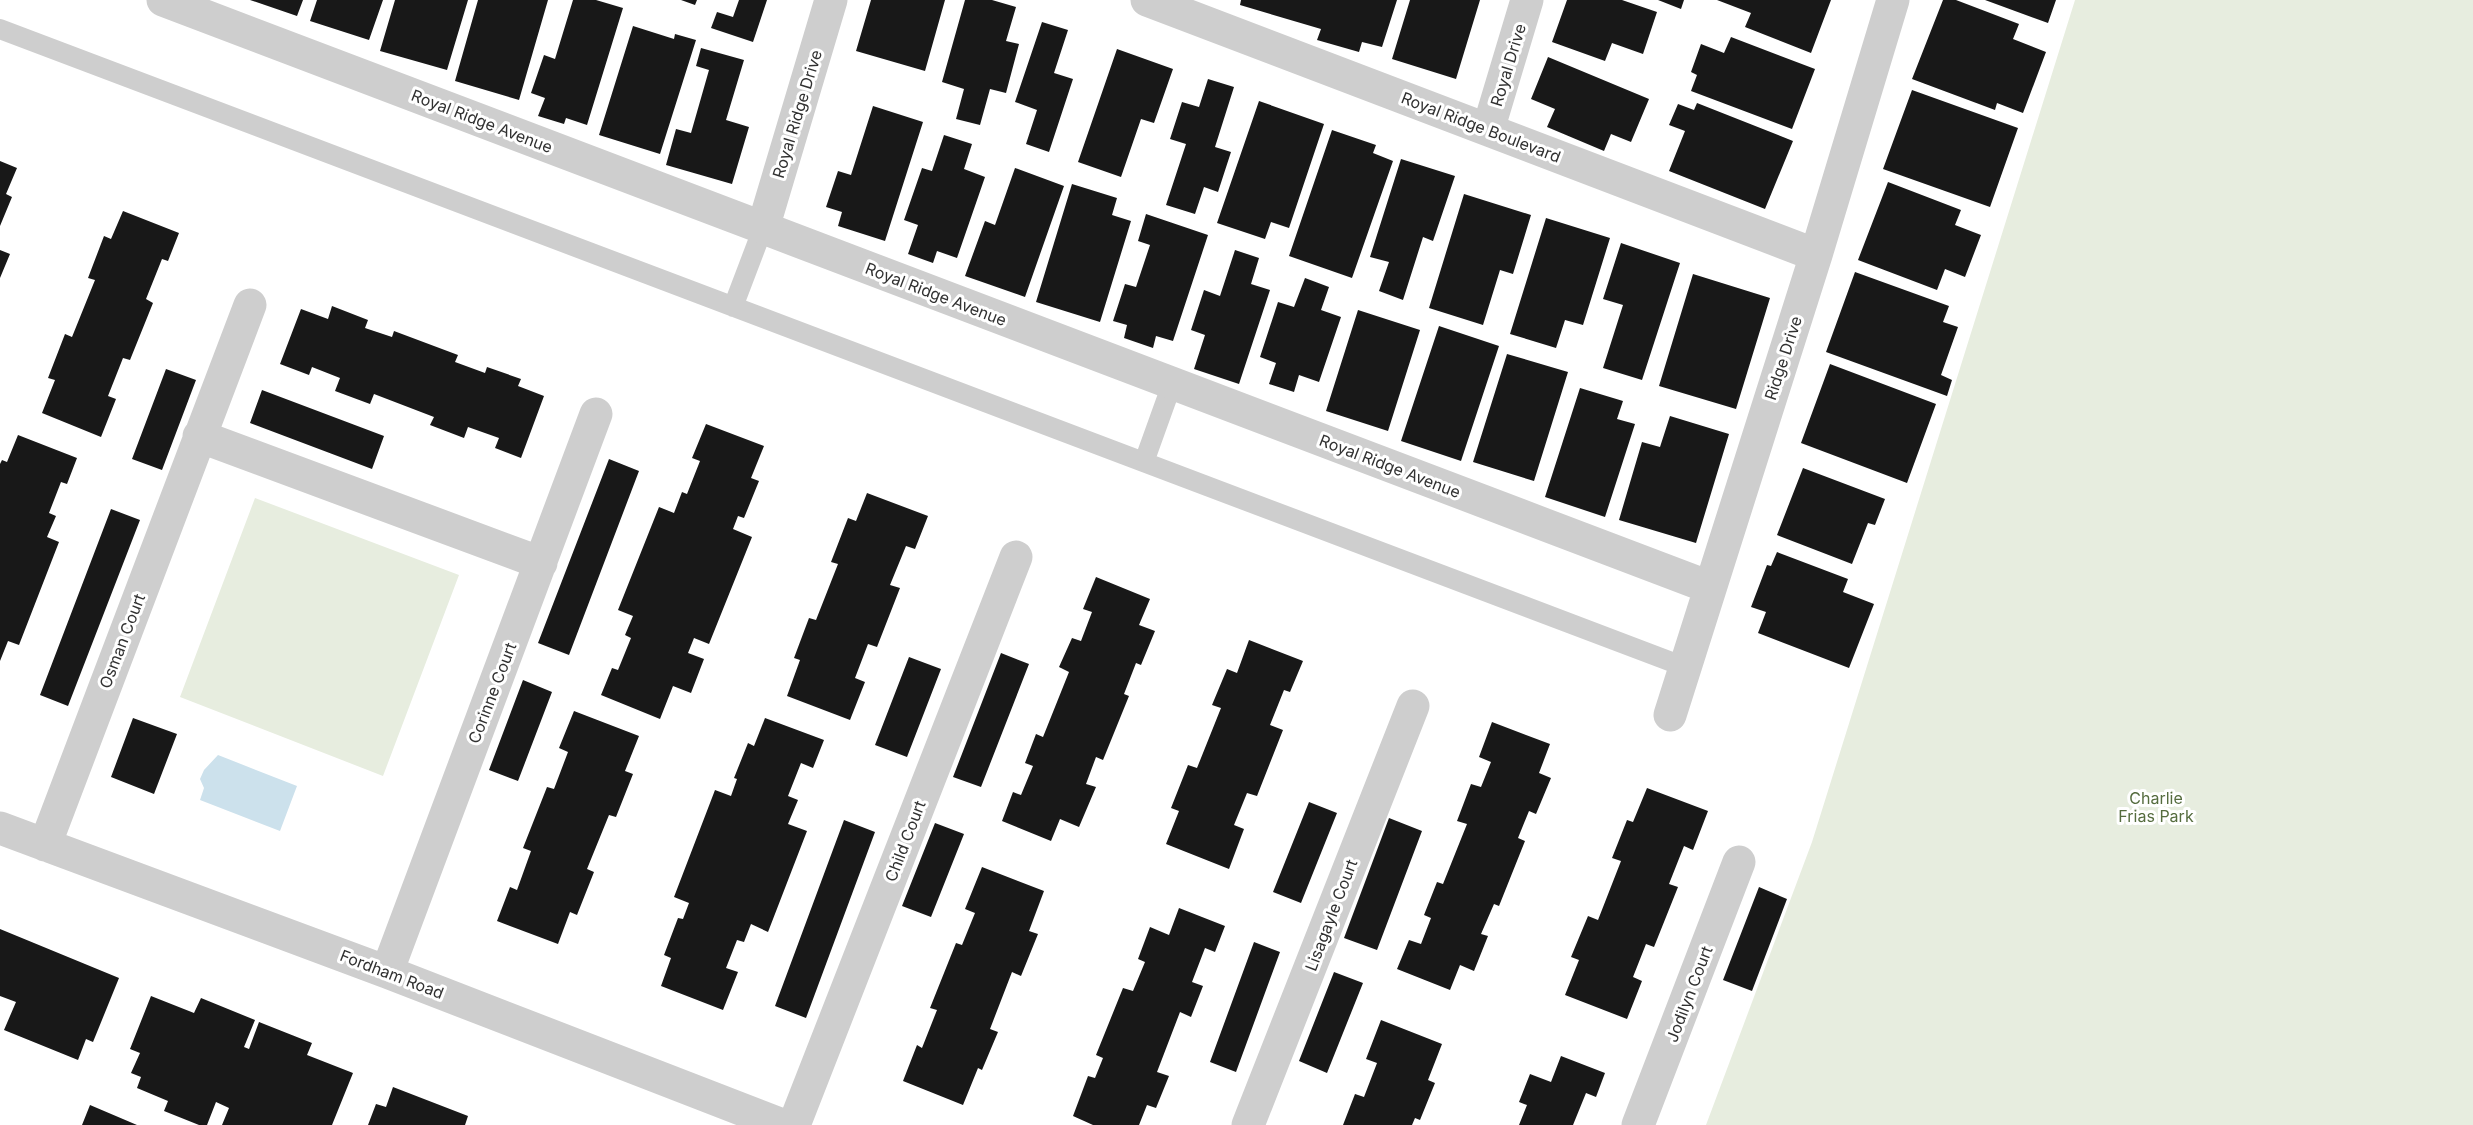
<svg xmlns="http://www.w3.org/2000/svg" width="2473" height="1125" viewBox="0 0 2473 1125" font-family="Inter,sans-serif">
  <style>
    .green { fill: #e7eddf }
    .water { fill: #cce1ec }
    .building { fill: #181818 }
    .lines { fill: none; stroke-linecap: round; stroke-linejoin: round }
    .service { stroke: #cecece; stroke-width: 20 }
    .minor { stroke: #cecece; stroke-width: 33 }
    .labels { text-anchor: middle; stroke-width: 6; stroke-linejoin: round; paint-order: stroke }
    .street-label { font-size: 16px; fill: #313131; stroke: #fff }
    .park-label { font-size: 16px; fill: #556c3e; stroke: #fff }
  </style>
  <rect width="100%" height="100%" fill="#fff"/>
  <path class="green" d="M2075,0H2473V1125H1706L1812,842Z
    M255,498L459,575L383,776L180,697Z"/>
  <path class="water" d="M218,755L297,786L280,831L200,800L204,788L200,779L204,770Z"/>
  <path class="building" d="M250,0H303L297,16Z
    M317,0H383L369,40L310,21Z
    M395,0H468L447,70L380,51Z
    M478,0H548L519,100L455,81Z
    M573,0H596L623,8L587,125L566,118L564,124L538,116L545,98L531,93L544,55L555,59Z
    M681,0H697L695,5Z
    M739,0H767L753,42L711,28L717,12L733,17Z
    M871,0H945L925,71L856,51Z
    M965,0H992L1016,7L1006,41L1019,44L1006,93L990,89L980,125L956,119L964,89L942,82Z
    M1241,0H1397L1382,47L1362,42L1359,52L1317,40L1321,29L1240,5Z
    M1410,0H1480L1456,79L1392,59Z
    M1567,0H1622L1657,12L1643,54L1612,43L1605,61L1552,42Z
    M1658,0H1684L1681,9Z
    M1717,0H1831L1811,53L1745,27L1751,13Z
    M1943,0H1956L2019,24L2013,39L2046,52L2023,113L1997,103L1995,110L1912,79Z
    M1985,0H2056L2048,23Z
    M1042,22L1068,30L1054,73L1073,79L1049,152L1026,144L1037,110L1015,102Z
    M633,26L674,39L675,34L696,40L660,154L599,135Z
    M1731,37L1815,69L1792,129L1691,91L1697,75L1691,72L1701,44L1724,53Z
    M701,48L744,60L726,120L749,127L732,184L666,165L676,129L691,133L709,70L696,66Z
    M1117,49L1173,69L1154,123L1141,119L1121,177L1078,162Z
    M1548,57L1649,99L1631,142L1611,134L1604,151L1547,127L1555,109L1531,99Z
    M1208,79L1234,87L1215,147L1231,152L1218,192L1204,187L1195,214L1166,205L1186,144L1170,139L1182,102L1199,107Z
    M1912,90L2018,128L1990,207L1883,169Z
    M1259,101L1324,124L1289,228L1271,222L1265,239L1217,223Z
    M1697,103L1793,141L1765,209L1669,171L1685,131L1669,125L1678,104L1694,110Z
    M873,106L923,122L885,241L838,226L842,212L826,207L838,171L851,175Z
    M1332,130L1376,145L1373,153L1393,161L1352,278L1289,256Z
    M944,135L972,144L964,169L985,177L957,258L937,251L933,263L908,254L918,225L904,220L922,168L932,171Z
    M1401,159L1455,176L1433,241L1423,237L1403,300L1379,291L1389,262L1370,257Z
    M0,161L17,168L6,194L12,197L0,226Z
    M1015,168L1064,186L1025,297L965,276L985,221L995,225Z
    M1888,182L1961,210L1955,225L1981,235L1965,277L1945,269L1937,290L1858,260Z
    M1072,184L1117,198L1112,215L1131,221L1100,322L1036,302Z
    M1464,194L1531,215L1513,274L1500,270L1483,325L1429,308Z
    M123,211L179,233L168,261L162,259L146,299L153,303L130,360L123,358L108,396L116,399L101,437L42,413L55,380L48,378L65,334L72,337L95,280L88,278L104,236L111,239Z
    M1146,214L1208,235L1173,341L1156,336L1153,348L1124,338L1127,325L1113,321L1125,284L1136,287L1150,245L1138,241Z
    M1546,218L1610,238L1583,325L1565,320L1556,348L1510,334Z
    M1621,243L1680,263L1642,380L1603,368L1623,305L1603,299Z
    M0,250L10,254L0,278Z
    M1235,250L1259,258L1251,284L1270,290L1239,384L1194,369L1205,335L1191,330L1204,290L1220,296Z
    M1855,272L1949,306L1943,322L1958,327L1941,375L1952,380L1947,396L1826,352Z
    M1693,274L1770,298L1736,409L1659,386Z
    M1305,278L1329,287L1321,310L1341,317L1319,382L1299,375L1294,392L1269,384L1276,363L1260,357L1278,302L1294,307Z
    M332,306L368,320L365,328L392,337L394,331L458,355L455,362L485,373L487,367L521,379L518,386L544,396L521,458L495,448L499,438L468,427L464,438L430,425L434,417L374,394L370,404L335,391L340,378L312,367L309,375L280,364L301,309L328,319Z
    M1358,310L1420,330L1388,431L1326,411Z
    M1439,326L1499,346L1461,461L1401,441Z
    M1507,354L1568,372L1534,481L1473,462Z
    M1830,364L1936,404L1907,483L1801,443Z
    M166,369L196,380L162,470L132,459Z
    M1580,388L1623,401L1617,419L1635,424L1605,517L1545,497Z
    M262,390L384,436L372,469L250,423Z
    M1670,416L1729,434L1696,543L1619,520L1642,442L1660,447Z
    M706,424L764,446L751,478L759,481L744,518L738,516L733,529L752,537L709,644L694,638L688,653L704,659L691,693L673,686L660,719L601,695L612,668L618,670L631,638L625,635L633,616L618,610L659,507L674,513L682,492L687,494L700,461L692,458Z
    M18,435L77,458L67,484L61,482L49,513L56,516L47,537L59,542L19,645L8,641L0,661V464L2,460L7,462Z
    M609,459L639,471L569,655L538,643Z
    M1803,468L1885,499L1875,525L1868,523L1852,564L1777,535Z
    M867,493L928,516L915,549L906,546L890,585L900,588L877,647L868,644L855,678L865,682L850,720L787,696L800,660L794,658L809,618L816,620L838,564L831,562L848,518L856,521Z
    M111,509L140,520L68,706L40,695Z
    M1777,552L1848,579L1843,592L1874,604L1849,668L1758,633L1766,612L1751,607L1767,565L1771,566Z
    M1096,577L1150,599L1139,625L1155,631L1141,665L1136,663L1124,694L1129,696L1103,760L1096,757L1086,784L1096,787L1079,827L1060,819L1051,841L1002,821L1013,792L1021,795L1033,766L1025,763L1036,734L1043,737L1069,672L1059,667L1072,638L1081,641L1092,612L1083,609Z
    M1249,640L1303,661L1290,692L1284,690L1270,725L1283,730L1257,796L1247,793L1234,825L1244,829L1229,869L1166,844L1179,811L1171,808L1188,765L1197,768L1221,708L1212,705L1227,669L1237,673Z
    M1001,653L1029,664L981,787L953,777Z
    M909,657L941,669L907,757L875,745Z
    M523,680L552,692L518,781L489,770Z
    M574,711L639,736L625,771L633,774L616,817L609,815L587,869L594,872L577,915L570,912L558,944L497,921L510,887L517,890L531,851L523,848L547,787L554,789L568,752L559,748Z
    M133,718L177,734L154,794L111,777Z
    M765,718L824,740L813,768L801,763L788,796L798,800L788,824L807,831L768,932L751,924L744,942L737,940L726,968L738,972L723,1010L661,986L671,958L664,955L678,918L683,919L689,903L674,897L715,790L731,796L737,779L734,778L748,743L754,746Z
    M1492,722L1550,744L1539,773L1551,778L1536,814L1529,811L1518,838L1525,841L1499,906L1494,904L1481,934L1488,936L1474,971L1460,965L1450,990L1397,969L1409,940L1421,944L1431,918L1424,915L1437,882L1443,884L1467,824L1457,821L1471,784L1481,787L1491,762L1479,757Z
    M1647,788L1708,811L1693,850L1684,846L1669,884L1678,887L1654,947L1646,944L1633,977L1642,981L1627,1019L1565,995L1579,960L1571,957L1588,916L1598,920L1621,861L1612,858L1627,820L1633,822Z
    M1309,802L1337,813L1301,903L1273,892Z
    M1389,818L1422,831L1377,950L1344,938Z
    M844,820L875,832L806,1018L775,1006Z
    M935,823L964,834L931,917L902,906Z
    M982,867L1044,891L1029,931L1038,934L1021,976L1012,972L990,1029L998,1032L982,1070L978,1068L963,1105L903,1081L917,1045L922,1048L937,1010L930,1008L956,943L962,945L975,913L965,909Z
    M1759,887L1787,899L1752,991L1723,980Z
    M1179,908L1225,926L1215,952L1205,948L1192,982L1203,986L1191,1017L1180,1012L1157,1072L1169,1076L1156,1108L1147,1105L1139,1125H1093L1073,1116L1088,1076L1095,1078L1103,1058L1096,1055L1123,988L1133,991L1145,962L1138,959L1150,927L1169,935Z
    M0,929L119,978L93,1042L86,1039L78,1060L4,1030L16,1002L0,996Z
    M1254,942L1280,952L1236,1072L1210,1062Z
    M1334,972L1363,983L1327,1073L1299,1061Z
    M151,996L194,1013L201,998L255,1020L244,1047L249,1049L259,1022L312,1043L307,1055L353,1073L332,1125H222L229,1108L216,1102L207,1125H199L164,1111L168,1101L137,1088L141,1077L131,1073L140,1053L130,1049Z
    M1381,1020L1442,1044L1428,1080L1435,1083L1420,1120L1415,1118L1412,1125H1343L1355,1094L1364,1097L1377,1063L1366,1059Z
    M1561,1056L1605,1073L1596,1097L1586,1093L1573,1125H1519L1527,1105L1519,1102L1530,1074L1551,1082Z
    M393,1087L468,1116L465,1125H368L376,1104L386,1107Z
    M90,1105L137,1125H82Z"/>
  <g class="lines">
    <path class="service" d="M0,29L1685,667
      M733,307L763,228
      M1144,462L1172,384"/>
    <path class="minor" d="M163,0L1709,587
      M1147,0L1816,255
      M1488,130L1527,0
      M763,228L831,0
      M199,436L541,563
      M1670,715L1816,255L1893,0
      M0,828L387,972L782,1125
      M45,845L250,305
      M387,972L596,414
      M794,1125L1016,557
      M1248,1125L1413,706
      M1638,1125L1739,862"/>
  </g>
  <g class="labels">
    <g class="street-label">
      <text transform="translate(1508 65) rotate(-73)" y="6">Royal Drive</text>
      <text transform="translate(797 114) rotate(-73)" y="6">Royal Ridge Drive</text>
      <text transform="translate(482 121) rotate(21)" y="6">Royal Ridge Avenue</text>
      <text transform="translate(1481 127) rotate(21)" y="6">Royal Ridge Boulevard</text>
      <text transform="translate(936 294) rotate(21)" y="6">Royal Ridge Avenue</text>
      <text transform="translate(1783 358) rotate(-72)" y="6">Ridge Drive</text>
      <text transform="translate(1390 466) rotate(21)" y="6">Royal Ridge Avenue</text>
      <text transform="translate(122 641) rotate(-69)" y="6">Osman Court</text>
      <text transform="translate(492 693) rotate(-69)" y="6">Corinne Court</text>
      <text transform="translate(905 841) rotate(-69)" y="6">Child Court</text>
      <text transform="translate(1331 915) rotate(-69)" y="6">Lisagayle Court</text>
      <text transform="translate(392 974) rotate(21)" y="6">Fordham Road</text>
      <text transform="translate(1689 994) rotate(-69)" y="6">Jodilyn Court</text>
    </g>
    <g class="park-label">
      <text x="2156" y="804">Charlie<tspan x="2156" dy="18">Frias Park</tspan></text>
    </g>
  </g>
</svg>
